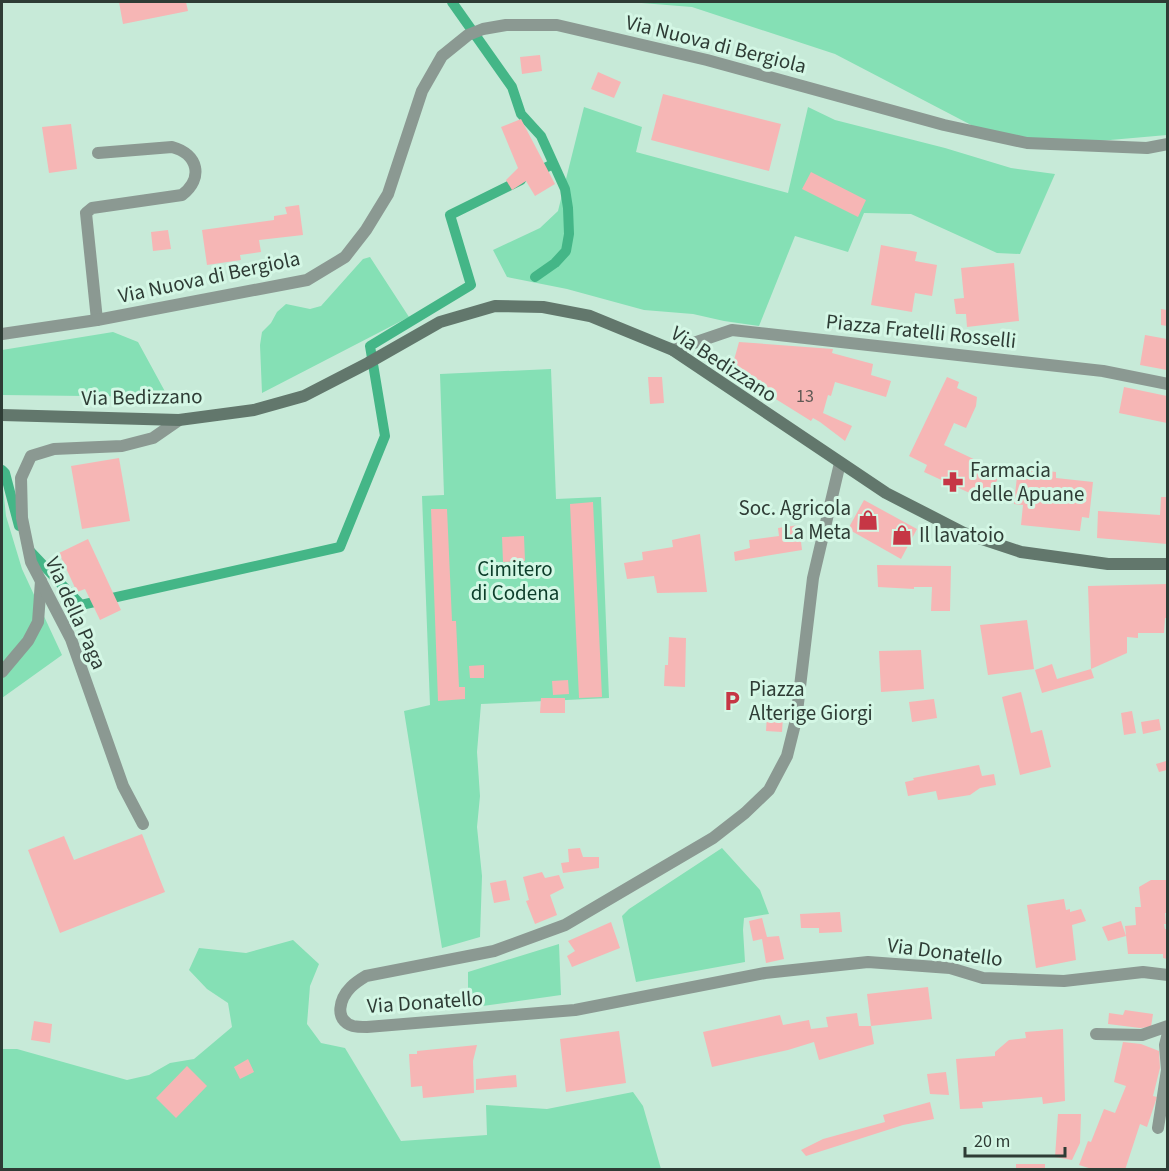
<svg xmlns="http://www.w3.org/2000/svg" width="1169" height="1171" viewBox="0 0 1169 1171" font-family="'Source Sans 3',sans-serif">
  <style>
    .green { fill: #85e0b5 }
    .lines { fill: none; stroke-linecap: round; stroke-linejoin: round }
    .stream { stroke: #44b687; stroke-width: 10 }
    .building { fill: #f6b6b5 }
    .lane { stroke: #8b9992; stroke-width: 12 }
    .street { stroke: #8b9992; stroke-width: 12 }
    .secondary { stroke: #62776c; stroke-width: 12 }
    .labels { text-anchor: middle; stroke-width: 6; stroke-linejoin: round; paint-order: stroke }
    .number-label { font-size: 18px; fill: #605a55 }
    .street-label { font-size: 21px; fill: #2e3c35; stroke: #d4f7e5 }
    .poi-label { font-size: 21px; fill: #2e3c35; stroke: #d4f7e5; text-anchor: start }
    .park-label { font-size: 21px; fill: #0c3d2a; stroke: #d4f7e5 }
  </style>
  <rect width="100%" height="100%" fill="#c7ead8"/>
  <path class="green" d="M629,2H1167V135L1076,143H1026L975,127L835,54L692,7Z
    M584,107L642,127L636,152L788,193L808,107L835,120L945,148L1011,168L1055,174L1020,254L997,253L911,214L864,213L848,252L795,236L759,326L724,321L693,314L644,310L567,289L507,277L493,250L540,228L558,211Z
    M370,257L409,317L262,393L260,345L262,332L271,323L277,312L286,304L310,309L321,306L363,259Z
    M113,332L138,342L168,397L2,395V350Z
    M551,369L556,499L601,497L609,698L481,704L477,752L480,796L477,827L482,876L480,937L442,948L404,711L430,705L422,496L444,495L440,374Z
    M2,478L6,516L22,569L62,655L2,698Z
    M722,848L760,890L769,914L744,918L743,930L745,962L636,982L622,916L629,909Z
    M293,940L319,964L310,986L307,1024L321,1043L345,1048L401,1141L487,1135L486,1105L547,1109L633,1092L643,1106L661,1169H2V1049H17L127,1080L149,1075L170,1063L194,1059L232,1027L228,1003L207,989L189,970L199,948L246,953Z
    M559,944L561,995L468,1008V972Z"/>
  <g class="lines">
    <path class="stream" d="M452,2L512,87L521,114L541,136L565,189L568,208L569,234L566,251L555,263L535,277
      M535,173L553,164
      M2,470L5,473L19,526
      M28,549L81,605L340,547L385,436L370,346L471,285L450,215L521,180"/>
  </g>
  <path class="building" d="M119,2H186L188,11L123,24Z
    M540,55L542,71L522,74L520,57Z
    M598,72L621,82L614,98L591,89Z
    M663,94L781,124L769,171L651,140Z
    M521,119L555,184L535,196L526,181L512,190L506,180L518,168L501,127Z
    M71,124L77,169L49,173L42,127Z
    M811,172L866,200L858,217L802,189Z
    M299,205L303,235L259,240L261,252L240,255L241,260L207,265L202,230L274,220V216L287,214L285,207Z
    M168,230L171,249L153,251L151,232Z
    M881,245L917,252L915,261L937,265L932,296L915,293L912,312L871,305Z
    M1014,263L1019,321L967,327L966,314H956L954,299L964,298L961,268Z
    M1161,309L1167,310V326L1161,325Z
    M1145,335L1167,339V370L1140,365Z
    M739,342L833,349L832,353L873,364L871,375L891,381L886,397L835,382L831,396L828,395L823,413L852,426L845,441L820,422L813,418L811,421L731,371Z
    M648,377H662L664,403L650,404Z
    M947,377L959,382L957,388L977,397L976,406L966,428L954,423L944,445L1001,472L987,501L924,472L927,465L909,456Z
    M1124,387L1167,396V423L1119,413Z
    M119,458L130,521L82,529L71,466Z
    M1018,467L1056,472V478L1093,482L1089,518L1082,517L1080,531L1021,525L1023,505L1014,504Z
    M1161,497H1167V544L1097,538L1098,511L1160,515Z
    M864,500L917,529L901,559L848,529Z
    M593,502L602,697L579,698L570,504Z
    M431,509H447L452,621H456L459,687H465V699L438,701Z
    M799,525L802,550L735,561L734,552L750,548L749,540L779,536L778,528Z
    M700,534L707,592L657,593L654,576L627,579L624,563L643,560L642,552L673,547L672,540Z
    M524,536L525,561L503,562L502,537Z
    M88,539L121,610L100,620L85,589L77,592L59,553Z
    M877,565L951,566L950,611H931L932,587H914V589L878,587Z
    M1167,584V618H1165L1164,633H1138V638L1127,637V653L1091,669L1088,586Z
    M1027,620L1034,669L988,675L980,625Z
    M669,637L686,638L685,687L664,686L665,665H668Z
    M921,650L924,689L881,692L879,651Z
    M1052,664L1057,679L1091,669L1094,678L1042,693L1035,670Z
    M484,665V678H470L469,666Z
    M568,680L569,694L553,695L552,681Z
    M1021,692L1031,733L1042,730L1051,767L1020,775L1002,697Z
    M541,698H565V713H540Z
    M934,699L937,718L912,722L909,702Z
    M1132,711L1136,733L1124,735L1121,713Z
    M767,715L783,716L782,732L766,731Z
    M1159,719L1161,730L1143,734L1141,722Z
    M1166,761L1167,770L1159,772L1156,764Z
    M979,765L982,776L994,774L996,785L980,788L970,795L938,800L936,791L908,796L905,782L914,780L913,778Z
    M142,834L165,892L60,933L28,850L64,836L74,860Z
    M580,848L583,857H599V868L563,873L561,863L569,862L568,849Z
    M542,872L545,878L559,875L564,888L550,895L557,915L535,924L526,901L529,900L523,877Z
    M506,880L510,900L494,903L490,883Z
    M1151,880H1167V913H1165L1166,924H1164L1165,929H1167V959L1163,958V954H1128L1125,926L1136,925L1135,907H1141L1139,887Z
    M1064,899L1066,910L1070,909V912L1081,909L1086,921L1072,925L1076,960L1036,968L1027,905Z
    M840,912L842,932L819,933V928H801L800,914Z
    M762,918L767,937L779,936L784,959L766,963L762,939L753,941L749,921Z
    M1121,921L1126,936L1108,941L1102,927Z
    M611,922L620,948L572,967L567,956L575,951L568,941Z
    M928,987L932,1019L871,1026L867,994Z
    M1125,1010L1153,1014L1151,1027L1140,1028L1108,1024L1109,1013L1123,1015Z
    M857,1013L859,1026H871L874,1044L819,1060L814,1042L788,1050L712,1067L703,1032L780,1015L783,1025L809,1020L811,1029L828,1027L826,1017Z
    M34,1021L52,1024L50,1043L31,1040Z
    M1063,1029L1065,1101L1043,1104L1042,1097L982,1102L983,1108L960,1109L956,1059L995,1056V1052L1009,1040L1026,1038L1025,1032Z
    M619,1031L626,1083L566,1092L560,1039Z
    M1123,1042L1141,1044L1159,1051L1160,1068L1153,1096L1157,1097L1147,1127L1140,1124L1125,1170H1095L1079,1165L1088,1141L1091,1142L1104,1109L1115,1113L1126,1086L1114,1082Z
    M477,1045L473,1061L474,1093L423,1098L422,1086L411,1087L409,1054H417V1051Z
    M248,1059L254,1072L240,1079L234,1067Z
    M187,1066L207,1086L176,1118L156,1098Z
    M946,1072L949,1095L930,1094L927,1074Z
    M516,1075L517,1087L476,1090V1079Z
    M930,1102L934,1119L903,1125L806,1156L801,1150L823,1139L885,1122L883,1115Z
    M1058,1114H1081L1080,1143L1072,1160L1055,1157Z
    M1016,1164H1045V1170H1016Z"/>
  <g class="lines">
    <path class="lane" d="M97,320L86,213L92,208L182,195C204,178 198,154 172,147L98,153
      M2,672L28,641L38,622L41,581
      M1096,1034L1142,1035L1168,1026
      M1158,1128L1167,1070L1165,1045L1168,1033"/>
    <path class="street" d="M2,334L97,320L307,280L345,257L366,230L388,194L422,91L442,56L468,35L483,29L506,25H557L707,60L944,125L1027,143L1147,148L1168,144
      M673,350L732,330L1103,371L1168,384
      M840,463L813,578L796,720L787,756L769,790L745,813L713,838L565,925L494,951L366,976C361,979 355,983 351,987C340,998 333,1020 353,1026C357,1027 362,1027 367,1027L575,1010L765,973L868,962L950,968L983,978L1064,981L1143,972L1168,975
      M143,824L123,786L71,639L31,562L22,518L21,478L31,456L54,449L122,446L153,438L179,420"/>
    <path class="secondary" d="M2,415L179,420L254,410L304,396L368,363L440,322L495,306L543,307L590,316L673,350L886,493L964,533L1021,552L1108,564H1168"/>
  </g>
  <defs>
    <g id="pharmacy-bare" transform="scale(1.62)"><path d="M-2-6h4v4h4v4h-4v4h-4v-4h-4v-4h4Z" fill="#c63645" stroke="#d4f7e5" stroke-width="2.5" paint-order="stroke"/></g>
    <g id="shop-bare" transform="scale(1.62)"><path d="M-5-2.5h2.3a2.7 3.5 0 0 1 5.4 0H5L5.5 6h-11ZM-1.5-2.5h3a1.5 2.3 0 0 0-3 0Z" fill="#c63645" stroke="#d4f7e5" stroke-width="2.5" paint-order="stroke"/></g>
    <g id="parking-bare" transform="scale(1.62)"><path d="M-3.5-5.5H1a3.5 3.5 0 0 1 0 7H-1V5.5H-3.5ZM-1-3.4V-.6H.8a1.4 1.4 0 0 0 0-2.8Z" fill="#c63645" stroke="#d4f7e5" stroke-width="2.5" paint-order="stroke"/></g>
  </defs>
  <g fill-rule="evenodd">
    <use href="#pharmacy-bare" x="953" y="482"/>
    <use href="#shop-bare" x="868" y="520"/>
    <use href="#shop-bare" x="902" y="535"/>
    <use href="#parking-bare" x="732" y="701"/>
  </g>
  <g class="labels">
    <g class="number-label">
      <text x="805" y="402">13</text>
    </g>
    <g class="street-label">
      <text transform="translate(716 44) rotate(14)" y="7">Via Nuova di Bergiola</text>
      <text transform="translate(209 277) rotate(-12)" y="7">Via Nuova di Bergiola</text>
      <text transform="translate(921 331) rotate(6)" y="7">Piazza Fratelli Rosselli</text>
      <text transform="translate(724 364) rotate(33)" y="7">Via Bedizzano</text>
      <text transform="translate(142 397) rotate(-1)" y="7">Via Bedizzano</text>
      <text transform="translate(76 613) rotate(66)" y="7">Via della Paga</text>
      <text transform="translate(945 952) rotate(7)" y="7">Via Donatello</text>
      <text transform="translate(425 1002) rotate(-4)" y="7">Via Donatello</text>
    </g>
    <g class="poi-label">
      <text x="970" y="477">Farmacia<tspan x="970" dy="24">delle Apuane</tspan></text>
      <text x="851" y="515" text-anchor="end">Soc. Agricola<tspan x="851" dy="24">La Meta</tspan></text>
      <text x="919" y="542">Il lavatoio</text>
      <text x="749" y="696">Piazza<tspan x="749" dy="24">Alterige Giorgi</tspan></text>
    </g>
    <g class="park-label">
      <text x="515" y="576">Cimitero<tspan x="515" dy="24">di Codena</tspan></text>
    </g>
  </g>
  <rect width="1169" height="1171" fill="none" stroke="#2e3c35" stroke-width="6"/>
  <path d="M965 1147v9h100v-9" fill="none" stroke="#2e3c35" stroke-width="3"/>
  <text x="974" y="1147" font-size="18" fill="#2e3c35" stroke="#d4f7e5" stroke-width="4.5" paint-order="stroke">20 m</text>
</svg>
